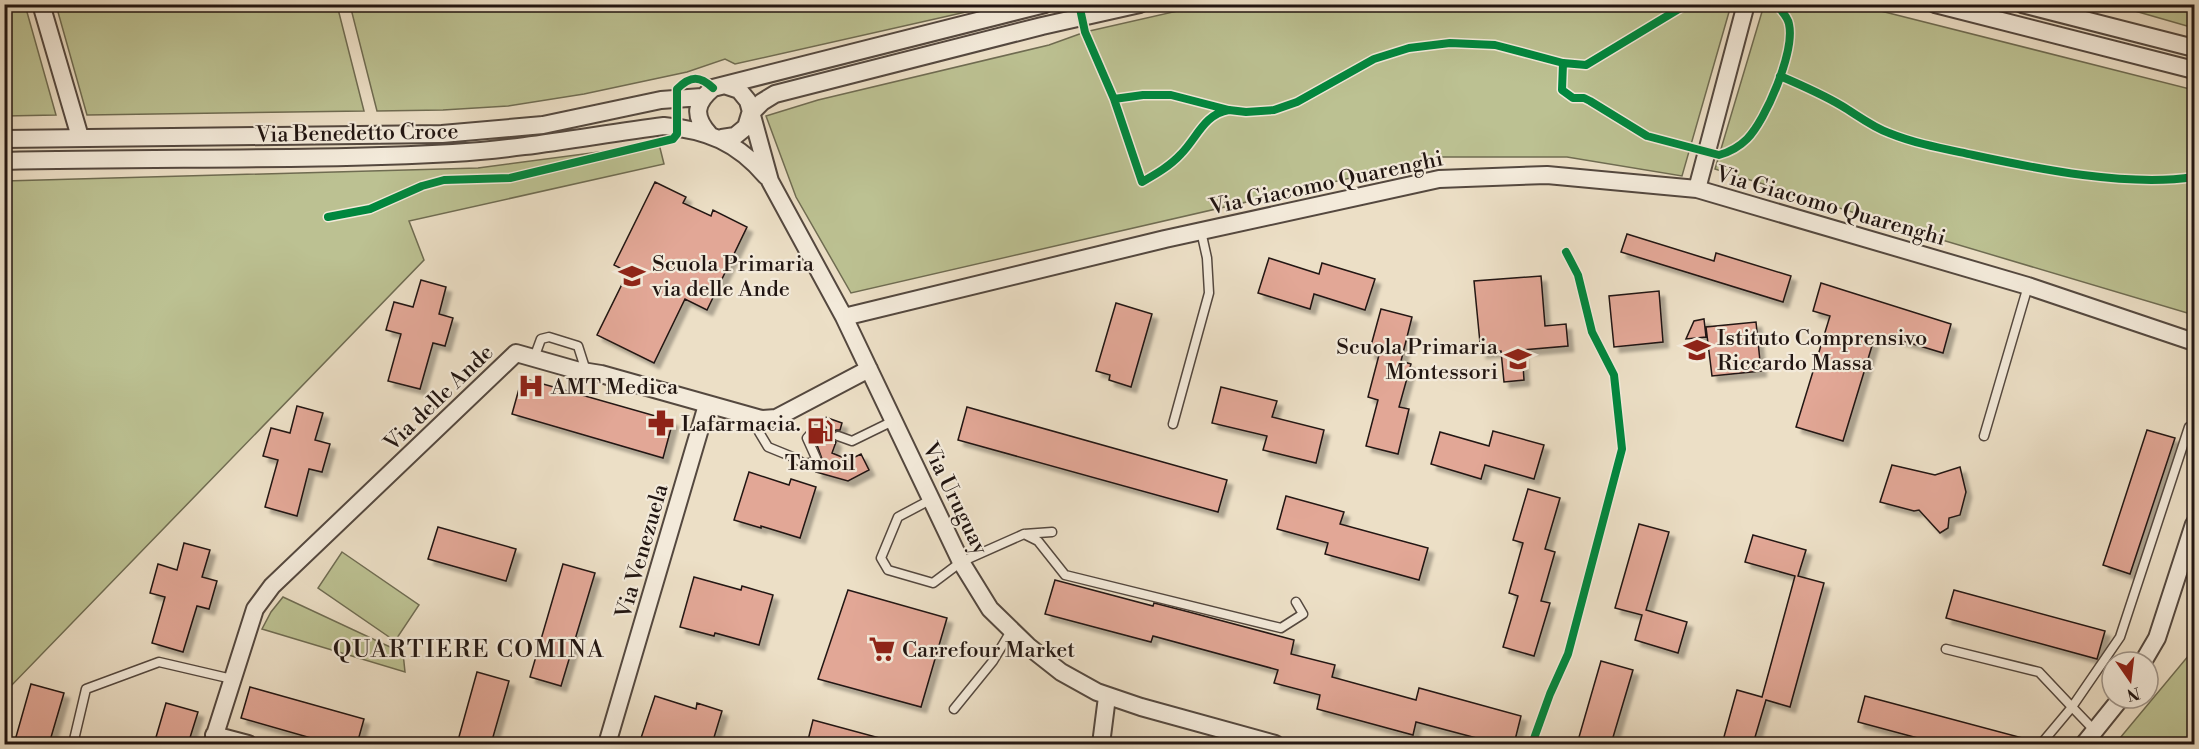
<svg xmlns="http://www.w3.org/2000/svg" width="2199" height="749" viewBox="0 0 2199 749" font-family="'Libre Bodoni',serif">
  <style>
    .green { fill: #bcc192; stroke: #6f6c52; stroke-width: 1.5 }
    .building { fill: #e2a796; stroke: #221612; stroke-width: 1.5; filter: url(#shadow) }
    .lines { fill: none; stroke-linecap: round; stroke-linejoin: round }
    .service-casing { stroke: #54483f; stroke-width: 11 }
    .minor-casing { stroke: #54483f; stroke-width: 20 }
    .service { stroke: #f3eada; stroke-width: 8 }
    .minor { stroke: #f3eada; stroke-width: 16 }
    .cycleway-casing { stroke: #f3eada; stroke-width: 11 }
    .cycleway { stroke: #00873e; stroke-width: 8 }
    .labels { text-anchor: middle; stroke-width: 4.5; stroke-linejoin: round; paint-order: stroke }
    .street-label { font-size: 22px; fill: #221612; stroke: #f3eada }
    .poi-label { font-size: 22px; fill: #221612; stroke: #f3eada; text-anchor: start }
    .neighbourhood-label { font-size: 24px; letter-spacing: 1.5px; fill: #221612; stroke: #f3eada }
  </style>
  <defs>
    <filter id="shadow"><feDropShadow dx="5.5" dy="5.5" stdDeviation="1.5" flood-color="#0004"/></filter>
  </defs>
  <rect width="100%" height="100%" fill="#ecdfc6"/>
  <filter id="stains"><feTurbulence type="fractalNoise" baseFrequency=".00333" numOctaves="4"/><feColorMatrix values="0 0 0 0 .2 0 0 0 0 .09 0 0 0 0 .02 0 0 0 .5 -.17"/></filter>
  <radialGradient id="worn" r=".72"><stop offset=".6" stop-color="#630" stop-opacity="0"/><stop offset="1" stop-color="#630" stop-opacity=".3"/></radialGradient>
  <path class="green" d="M5,5H25L56,115L5,116Z
    M56,5H337L364,111L87,115Z
    M350,5V4L997,5L735,64L725,59L687,72L584,94L508,106L443,110L377,111Z
    M1204,5V4L1731,5L1682,176L1567,157H1442L851,293L796,197L766,116L818,100L1049,45L1085,32Z
    M1764,5H1857L2194,90V315L1922,234L1715,169Z
    M2114,5H2194V28Z
    M659,144L664,164L409,221L424,260L7,690L5,699V181L478,168Z
    M342,552L419,605L395,641L318,588Z
    M283,597L403,653L405,672L262,629L271,612Z
    M2194,649V744H2115Z"/>
  <path class="building" d="M655,182L686,197L683,203L711,216L713,210L747,227L707,310L685,299L654,363L597,335L628,272L614,265Z
    M1627,234L1714,261L1716,253L1791,276L1783,302L1621,252Z
    M1269,258L1319,274L1322,263L1375,279L1365,310L1314,294L1310,309L1258,293Z
    M1541,276L1545,326L1566,324L1568,346L1522,350L1524,380L1504,382L1501,351L1481,353L1474,281Z
    M421,280L446,287L439,314L453,318L445,346L433,343L420,389L388,381L401,334L386,330L394,302L413,307Z
    M1821,283L1951,324L1943,353L1890,337L1889,340L1875,336L1843,441L1796,427L1830,316L1813,311Z
    M1659,291L1663,342L1614,347L1609,296Z
    M1116,303L1152,314L1131,387L1109,380L1110,375L1096,371Z
    M1381,309L1412,317L1401,361L1411,364L1399,407L1409,409L1398,454L1366,446L1378,400L1368,397L1379,355L1369,353Z
    M1704,319L1706,337L1686,339L1694,321Z
    M1756,322L1761,371L1712,376L1706,327Z
    M522,378L673,421L663,458L512,414Z
    M1221,387L1277,401L1272,417L1324,430L1316,463L1263,450L1267,436L1212,423Z
    M297,406L323,413L315,440L330,444L322,472L309,469L297,516L265,507L278,460L263,456L271,428L290,433Z
    M967,407L1227,480L1218,512L958,440Z
    M825,417L842,423L840,430H836L832,433V438L836,442L832,453L849,460L861,454L869,470L848,481L816,472L822,459L816,442L818,436L826,433V427L822,424Z
    M2147,430L2175,438L2130,574L2103,565Z
    M1493,431L1544,445L1534,479L1485,465L1481,479L1431,464L1440,432L1489,446Z
    M1892,465L1935,475L1960,467L1966,492L1960,515L1949,518L1948,528L1940,533L1919,510L1914,511L1880,502Z
    M749,472L789,485L791,479L816,487L800,538L761,526V528L734,520Z
    M1528,489L1560,498L1545,549L1555,552L1541,601L1550,603L1534,656L1503,647L1518,596L1509,593L1523,543L1513,540Z
    M1286,496L1344,512L1340,524L1428,548L1419,580L1325,554L1328,543L1277,529Z
    M1639,524L1669,532L1646,610L1687,622L1678,653L1635,640L1642,615L1615,608Z
    M438,527L516,549L506,581L428,559Z
    M1753,535L1806,550L1798,576L1824,583L1790,707L1766,700L1753,744H1722L1737,690L1762,697L1795,576L1745,562Z
    M184,543L210,550L202,577L217,581L209,609L197,606L183,652L152,643L165,597L150,593L158,564L177,570Z
    M563,564L595,573L561,686L530,677Z
    M694,577L741,590L742,586L773,595L759,645L715,633L714,636L680,627Z
    M1055,580L1153,606L1154,603L1189,612L1294,640L1291,654L1335,665L1332,677L1416,700L1419,688L1521,716L1514,744H1499L1416,722L1413,735L1317,709L1320,695L1274,683L1278,670L1153,636L1151,642L1045,614Z
    M848,590L947,618L921,707L818,679Z
    M1954,590L2105,631L2097,659L1946,618Z
    M1601,661L1633,670L1611,744H1577Z
    M477,672L509,681L491,744H457Z
    M31,684L64,693L49,744H14Z
    M250,687L364,719L357,744H332L241,718Z
    M655,696L696,709L697,703L722,711L712,744H639Z
    M1865,696L2030,740L2029,744H1940L1858,722Z
    M166,703L198,712L188,744H154Z
    M813,720L887,740L886,744H807Z"/>
  <g class="lines">
    <g class="service-casing">
      <path id="service" d="M534,358L541,339L549,337L578,346L586,371
        M761,419L759,432L768,447L795,458L804,464L815,462L816,458L807,438L814,430H820
        M1173,424L1209,293L1207,258L1201,231
        M838,436L852,441L893,421
        M1984,436L2028,286
        M930,500L898,517L881,558L888,570L933,583L961,562L1024,534
        M1052,532L1024,534L1038,541L1065,575L1281,628L1303,614L1296,602
        M1946,649L2039,672L2072,707L2041,744
        M954,709L993,661L1011,631
        M2095,731L2072,707L2120,637L2189,427
        M73,744L86,689L159,662L232,679"/>
    </g>
    <g class="minor-casing">
      <path id="minor" d="M41,4L80,137
        M1935,4L2194,70
        M2022,4L2194,48
        M727,86L739,90L748,101L770,181L844,317L961,562L990,609L1028,646L1061,672L1097,692L1141,707L1275,744
        M709,134C693,116 695,103 713,88L1045,4
        M722,138L735,136L746,127L750,114L762,102L775,94L1042,26L1140,4
        M4,139L442,134L543,125L661,100L702,97
        M4,161C154,157 304,161 453,153C524,149 594,135 664,126C707,130 737,142 766,176
        M1697,189L1746,4
        M844,317L1165,239L1439,179L1547,175L1697,189L2028,286L2194,342
        M2143,662L2157,638L2194,524
        M214,735L248,744
        M212,744L255,609L272,586L516,353L576,370L601,374L761,419L776,418L869,369
        M607,744L707,405
        M1101,744L1107,697
        M2084,744L2121,698"/>
    </g>
    <use href="#service" class="service"/>
    <use href="#minor" class="minor"/>
    <g class="cycleway-casing">
      <path id="cycleway" d="M1079,4L1085,32L1114,99L1142,182C1156,174 1170,166 1181,154C1197,138 1204,114 1229,110
        M1563,63L1562,90L1573,98H1584L1590,101L1647,136L1719,155C1730,152 1739,147 1747,139C1766,120 1795,51 1789,24C1788,17 1780,9 1776,4
        M1780,76C1801,85 1822,94 1842,106C1857,115 1872,127 1889,133C1916,144 1945,149 1973,155C2038,169 2128,187 2194,177
        M1114,99L1143,95H1171L1229,110L1246,112L1274,110L1297,102L1374,59L1409,48L1450,43L1495,45L1563,63L1586,65L1687,4
        M328,217L370,209L422,186L444,180L510,178L673,139L677,134V89C691,75 700,76 713,88
        M1532,744L1550,694L1568,654L1622,449L1614,375L1592,332L1578,275L1566,252"/>
    </g>
    <use href="#cycleway" class="cycleway"/>
  </g>
  <defs>
    <g id="school-bare" transform="scale(2.07)"><path d="M0-5L7-2L0 1L-7-2ZM-4 1L0 2.5L4 1V4Q0 6-4 4Z" fill="#8f2418" stroke="#f3eada" stroke-width="2.5" paint-order="stroke"/></g>
    <g id="hospital-bare" transform="scale(2.07)"><path d="M-5-5h3v3.5h4V-5h3V5h-3V1.5h-4V5h-3Z" fill="#8f2418" stroke="#f3eada" stroke-width="2.5" paint-order="stroke"/></g>
    <g id="pharmacy-bare" transform="scale(2.07)"><path d="M-2-6h4v4h4v4h-4v4h-4v-4h-4v-4h4Z" fill="#8f2418" stroke="#f3eada" stroke-width="2.5" paint-order="stroke"/></g>
    <g id="fuel-bare" transform="scale(2.07)"><path d="M-5.5-6h7V0h2V4h1.3V-2.5L3-4.5l.8-.8L6-3V5H2.5V1h-1V6h-7ZM-4.2-4.7v3.2H.2V-4.7Z" fill="#8f2418" stroke="#f3eada" stroke-width="2.5" paint-order="stroke"/></g>
    <g id="supermarket-bare" transform="scale(2.07)"><path d="M-6-5.5h2.5l.6 2H6L4.5 2H-2.5L-4.4-4H-6ZM-1.5 3.2a1.3 1.3 0 1 0 .1 0ZM3 3.2a1.3 1.3 0 1 0 .1 0Z" fill="#8f2418" stroke="#f3eada" stroke-width="2.5" paint-order="stroke"/></g>
  </defs>
  <g fill-rule="evenodd">
    <use href="#school-bare" x="632" y="276"/>
    <use href="#school-bare" x="1697" y="350"/>
    <use href="#school-bare" x="1518" y="359"/>
    <use href="#hospital-bare" x="531" y="386"/>
    <use href="#pharmacy-bare" x="661" y="423"/>
    <use href="#fuel-bare" x="820" y="431"/>
    <use href="#supermarket-bare" x="882" y="649"/>
  </g>
  <g class="labels">
    <g class="street-label">
      <text transform="translate(357 132) rotate(-1)" y="8">Via Benedetto Croce</text>
      <text transform="translate(1326 182) rotate(-12)" y="8">Via Giacomo Quarenghi</text>
      <text transform="translate(1831 205) rotate(16)" y="8">Via Giacomo Quarenghi</text>
      <text transform="translate(438 397) rotate(-44)" y="8">Via delle Ande</text>
      <text transform="translate(956 498) rotate(64)" y="8">Via Uruguay</text>
      <text transform="translate(641 551) rotate(-74)" y="8">Via Venezuela</text>
    </g>
    <g class="poi-label">
      <text x="652" y="271">Scuola Primaria<tspan x="652" dy="25">via delle Ande</tspan></text>
      <text x="1717" y="345">Istituto Comprensivo<tspan x="1717" dy="25">Riccardo Massa</tspan></text>
      <text x="1498" y="354" text-anchor="end">Scuola Primaria<tspan x="1498" dy="25">Montessori</tspan></text>
      <text x="551" y="394">AMT Medica</text>
      <text x="681" y="431">Lafarmacia.</text>
      <text x="820" y="470" text-anchor="middle">Tamoil</text>
      <text x="902" y="657">Carrefour Market</text>
    </g>
    <g class="neighbourhood-label">
      <text x="469" y="657">QUARTIERE COMINA</text>
    </g>
  </g>
  <rect width="2199" height="749" fill="none" stroke="#ecdfc6" stroke-width="24"/>
  <rect x="6" y="6" width="2187" height="737" fill="none" stroke="#221612" stroke-width="3"/>
  <rect x="12" y="12" width="2175" height="725" fill="none" stroke="#221612" stroke-width="1.5"/>
  <g transform="translate(2130 680) rotate(166)"><circle r="28" fill="#f3eada" stroke="#9f958a" stroke-width="1.5"/>
  <path d="M0-4.5L10 22L0 15L-10 22Z" fill="#8f2418"/>
  <text y="-9" font-size="16" font-weight="bold" text-anchor="middle" fill="#221612">N</text>
  </g>
  <rect width="100%" height="100%" filter="url(#stains)"/>
  <rect width="100%" height="100%" fill="url(#worn)"/>
</svg>
